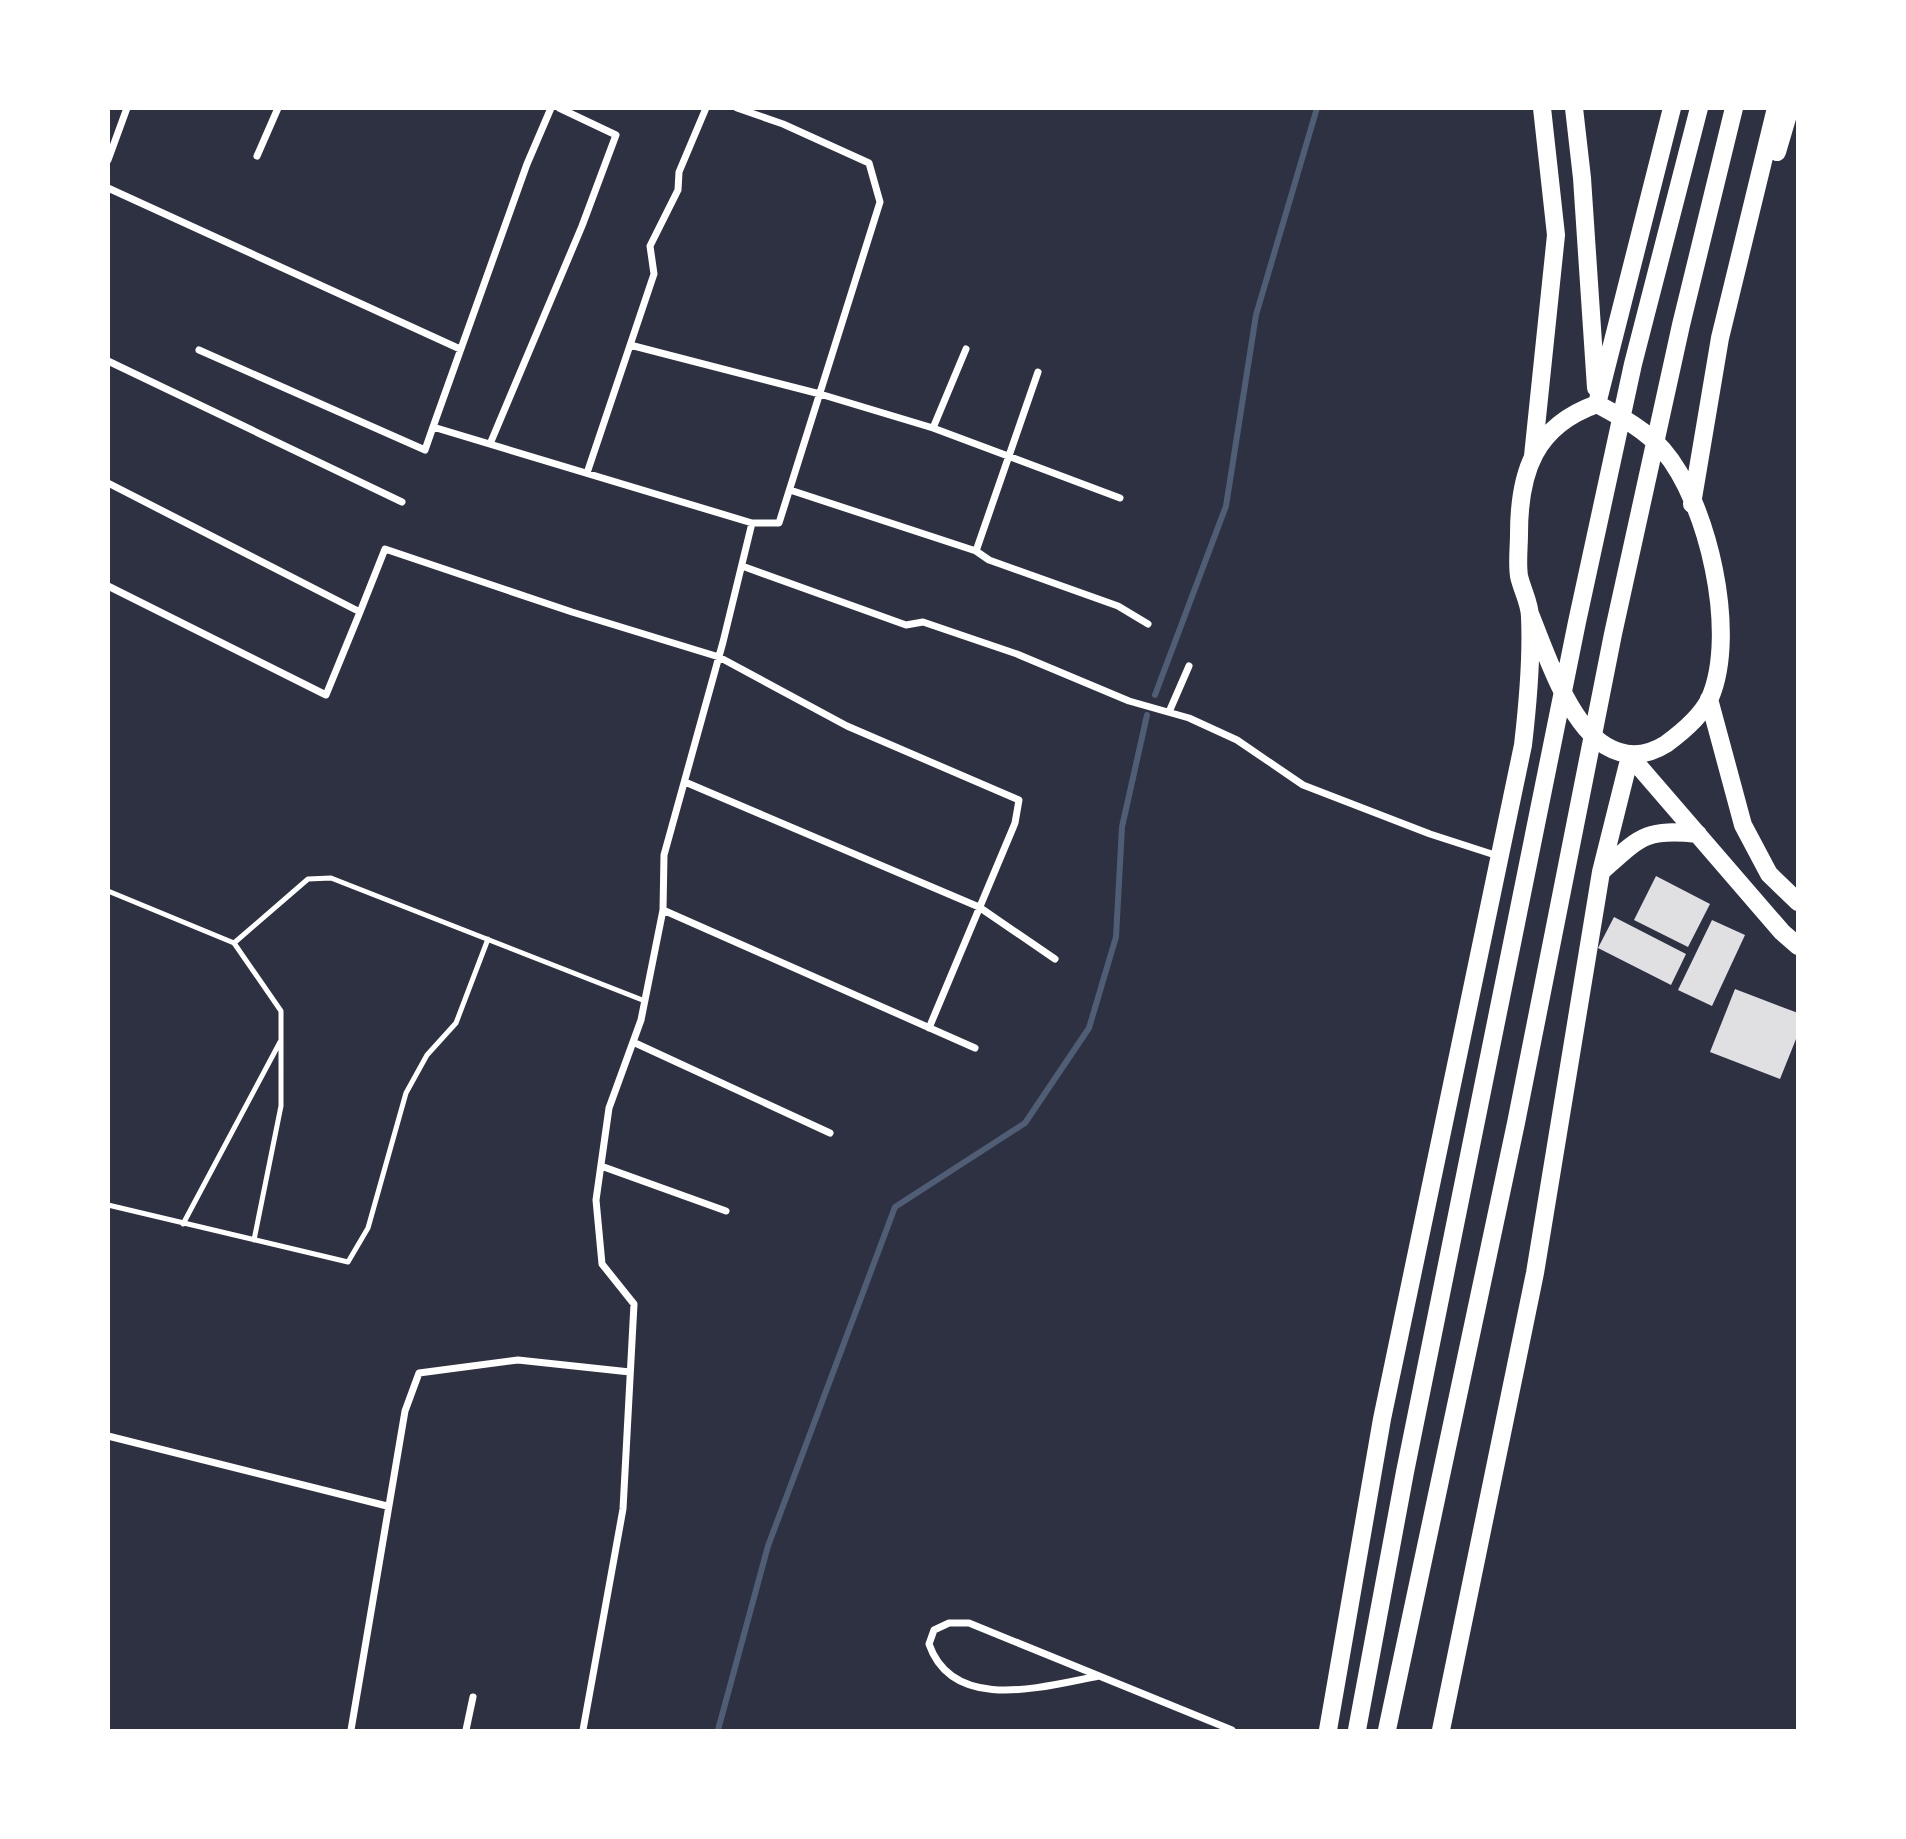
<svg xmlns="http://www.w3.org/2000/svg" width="1906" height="1839" viewBox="0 0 1906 1839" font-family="'Roboto Condensed',sans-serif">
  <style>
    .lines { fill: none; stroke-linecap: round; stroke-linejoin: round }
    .stream { stroke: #4f5d75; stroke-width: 6 }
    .building { fill: #e0e0e3 }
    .service { stroke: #fff; stroke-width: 5 }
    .minor { stroke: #fff; stroke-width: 7 }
    .trunk { stroke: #fff; stroke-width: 18 }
  </style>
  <rect width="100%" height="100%" fill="#2d3142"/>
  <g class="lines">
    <path class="stream" d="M1155,695L1226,506L1256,315L1317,108
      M718,1730L768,1546L895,1207L1025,1123L1089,1028L1116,937L1122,827L1147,715"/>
  </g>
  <path class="building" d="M1656,876L1710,904L1688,947L1634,920Z
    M1614,917L1686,954L1671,985L1598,948Z
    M1712,920L1745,935L1712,1006L1678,990Z
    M1735,989L1798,1013V1034L1780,1079L1710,1052Z"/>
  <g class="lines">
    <path class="service" d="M108,891L234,943L281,1011V1106L254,1240
      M234,943L308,879L331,878L645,1001
      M108,1205L348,1262L368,1228L406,1093L427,1055L456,1023L488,939
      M183,1224L280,1042"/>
    <path class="minor" d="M551,108L527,164L433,427L752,523
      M257,156L278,108
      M108,160L127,108
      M108,188L460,349
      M630,345L820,394L933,428L1120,498
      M199,350L425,450L433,427
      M108,361L402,502
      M933,428L966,349
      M490,444L582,226L616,135L559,108
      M587,473L654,274L650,246L678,190L679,172L706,108
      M108,483L360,612L326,695L108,586
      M790,490L976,551L989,560L1118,606L1148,624
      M976,551L1038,372
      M742,566L906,625L923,622L1017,654L1129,701L1189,718L1237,740L1303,785L1430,834L1498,856
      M360,612L385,549L572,612L719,657L847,726L1019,800L1015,823L929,1028
      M1169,712L1189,666
      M685,782L979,907L1055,959
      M663,910L975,1048
      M633,1042L830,1133
      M601,1166L726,1211
      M108,1436L387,1506
      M1099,1676C1045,1686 953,1714 929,1644L934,1630L949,1623H969L1232,1730
      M351,1730L405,1411L419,1373L518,1360L630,1372
      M466,1730L473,1697
      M583,1730L623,1509L634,1304L602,1264L596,1200L609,1108L641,1020L663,910L664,855L723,642L752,523H779L880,202L869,163L783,124L737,108"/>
    <path class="trunk" d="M1574,108L1582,178L1596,388
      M1777,152L1790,108
      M1597,404L1672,108
      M1533,456L1556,235L1542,108
      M1692,504L1720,338L1776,108
      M1709,699L1743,825L1769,874L1798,902
      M1630,756L1782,932L1798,946
      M1601,872C1640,837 1645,828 1698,834
      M1328,1730L1382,1419L1523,745C1528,702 1532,660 1530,617C1530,603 1522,590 1519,576C1517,563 1519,547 1519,534C1519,471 1535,426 1597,404C1621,417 1644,429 1663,450C1708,502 1738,633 1710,698C1702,715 1681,733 1666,744C1647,756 1626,758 1606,746C1568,723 1546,653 1530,614
      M1357,1730L1405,1472L1577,622L1633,364L1699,108
      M1387,1730L1516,1123L1613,634L1681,325L1734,108
      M1441,1730L1535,1273L1601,872L1630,756"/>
  </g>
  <rect width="1906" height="1839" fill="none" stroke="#ffffff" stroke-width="220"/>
</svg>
